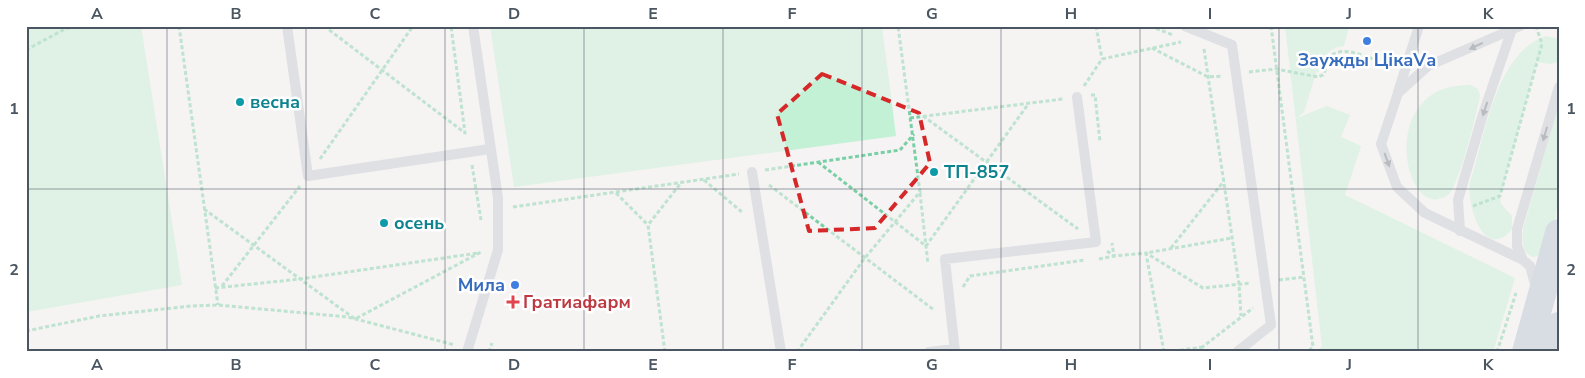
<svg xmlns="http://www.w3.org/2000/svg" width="1585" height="378" viewBox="0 0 1585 378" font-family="'Nunito Sans',sans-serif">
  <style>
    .green { fill: #c3f1d5 }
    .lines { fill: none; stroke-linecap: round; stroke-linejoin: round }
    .path { stroke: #7ad0a6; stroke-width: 3; stroke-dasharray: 4 2.5; stroke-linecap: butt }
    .lane { stroke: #c1cad2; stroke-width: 10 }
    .primary { stroke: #b3c2d1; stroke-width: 28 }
    .oneway { fill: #6e7983 }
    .marked { fill: none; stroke: #d62828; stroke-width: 4; stroke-dasharray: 10 6; stroke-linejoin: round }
    .grid { fill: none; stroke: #4a5661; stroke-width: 1; stroke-opacity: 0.55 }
    .shop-dot { fill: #3f7fe0; stroke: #fff; stroke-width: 2 }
    .culture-dot { fill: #0f9aa8; stroke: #fff; stroke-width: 2 }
    .health-dot { fill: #e0444e; stroke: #fff; stroke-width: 2 }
    .labels { text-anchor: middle; stroke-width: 5; stroke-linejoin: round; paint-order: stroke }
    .shop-label { font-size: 18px; font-weight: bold; fill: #366cbe; stroke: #fff }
    .culture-label { font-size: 18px; font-weight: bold; fill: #0d838f; stroke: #fff; text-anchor: start }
    .health-label { font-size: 18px; font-weight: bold; fill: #be3a42; stroke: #fff; text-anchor: start }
    .neatline { fill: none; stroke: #4a5661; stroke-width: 2 }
    .grid-label { font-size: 16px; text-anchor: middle; font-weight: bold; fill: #4a5661 }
  </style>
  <rect width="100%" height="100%" fill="#f5f3f3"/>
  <path class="green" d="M26,26H141L182,285L26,312Z
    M490,26H882L896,136L514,187Z
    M1285,26H1349L1344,46C1328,48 1324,56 1320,71L1316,73L1304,112L1297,118L1327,106L1350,115L1341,137L1361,146L1345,195L1515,278L1493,352H1316L1322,346Z
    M1546,36L1559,39V62L1550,64L1537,62L1500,196L1501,204L1512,216V229C1484,263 1466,204 1470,182C1485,137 1495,53 1546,36Z
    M1470,85L1478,89L1480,96C1477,112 1459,186 1449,194C1405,229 1373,83 1470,85Z
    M1559,104C1559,131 1567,253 1533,257C1521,253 1522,240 1523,229Z"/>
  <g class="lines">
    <path class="path" d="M179,26L218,305
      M324,26L465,133L451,26
      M1096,26L1102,59
      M1150,26L1173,35
      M1271,26L1313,347L1307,352
      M1152,48L1208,77L1223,76
      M1204,49L1239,284L1241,316
      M26,50L65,29L75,26
      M1249,72L1276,69L1318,77L1323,75L1332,55C1351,43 1374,66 1394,60
      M1084,86L1102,59L1181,42
      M1091,95H1095L1100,142
      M923,116L1078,229
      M910,118L1063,99
      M320,159L413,26
      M818,162L926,246L1029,103
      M472,165L481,220
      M765,170L900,150L914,134
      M704,180L743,213
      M769,185L934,310
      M616,193L648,225
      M920,193L928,264
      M1473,206L1500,196L1542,44L1536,26
      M513,207L739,174
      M204,209L355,319L481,252
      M1171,248L1224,181
      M1107,251L1114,256L1146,253L1203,288L1251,283
      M1099,259L1114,256L1112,243
      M1279,280L1304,277
      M222,286L300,186
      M963,287L970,276L1085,260
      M215,288L300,279L478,253
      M26,331L99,316L191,306L218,305L348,317L455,345
      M489,352L492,343
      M665,352L648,225L681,183
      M797,352L864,259L920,192L898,26
      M1164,352L1146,253L1232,238
      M1167,352L1203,347
      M1196,352L1253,308
      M1497,352L1516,293"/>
    <path class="lane" d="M287,26L308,176L490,149
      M1185,26L1232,45L1271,325L1237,352
      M1520,26L1428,66L1398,93L1381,144L1397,187L1425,213L1523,260L1530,266L1536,288
      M1398,92L1419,26
      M752,172L781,352
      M1460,231L1458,200L1483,114L1512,29
      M1523,260L1517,246V229L1559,87
      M467,352L498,250V198L473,26
      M929,352L955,349
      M955,352L945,259L1096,242L1077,97"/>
    <path class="primary" d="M1526,352L1559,233
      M1552,352L1559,326"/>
  </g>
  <defs><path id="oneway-solid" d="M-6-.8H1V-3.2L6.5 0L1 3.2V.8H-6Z" transform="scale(1.25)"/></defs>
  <g class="oneway">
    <use href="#oneway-solid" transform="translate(1476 46) rotate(155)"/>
    <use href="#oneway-solid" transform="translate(1485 109) rotate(108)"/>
    <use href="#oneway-solid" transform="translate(1545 134) rotate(106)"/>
    <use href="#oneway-solid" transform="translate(1387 160) rotate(70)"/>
  </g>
  <path d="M0 0H1585V378H0ZM822,74L919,113L930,163L875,228L809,231L777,114Z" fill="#f5f3f3" fill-opacity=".55" fill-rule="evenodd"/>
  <path class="marked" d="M822,74L919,113L930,163L875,228L809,231L777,114Z"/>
  <path class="grid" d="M167,26V352M306,26V352M445,26V352M584,26V352M723,26V352M862,26V352M1001,26V352M1140,26V352M1279,26V352M1418,26V352M26,189H1559"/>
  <g class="shop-dot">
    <circle cx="1367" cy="41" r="5"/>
    <circle cx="515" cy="285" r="5"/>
  </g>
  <g class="culture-dot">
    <circle cx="240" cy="102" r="5"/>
    <circle cx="934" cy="172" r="5"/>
    <circle cx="384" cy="223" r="5"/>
  </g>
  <path class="health-dot" d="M510.5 294.5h5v5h5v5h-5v5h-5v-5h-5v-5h5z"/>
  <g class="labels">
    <g class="shop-label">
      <text x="1367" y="66">Заужды ЦікаVа</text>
      <text x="505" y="291" text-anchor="end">Мила</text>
    </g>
    <g class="culture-label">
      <text x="250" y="108">весна</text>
      <text x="944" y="178">ТП-857</text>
      <text x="394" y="229">осень</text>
    </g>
    <g class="health-label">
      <text x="523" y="308">Гратиафарм</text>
    </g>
  </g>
  <rect width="1585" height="378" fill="none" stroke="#ffffff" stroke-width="55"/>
  <rect x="28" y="28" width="1530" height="322" class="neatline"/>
  <g class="grid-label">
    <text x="97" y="19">A</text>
    <text x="236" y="19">B</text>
    <text x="375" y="19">C</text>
    <text x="514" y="19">D</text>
    <text x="653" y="19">E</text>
    <text x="792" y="19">F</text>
    <text x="932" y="19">G</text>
    <text x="1071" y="19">H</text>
    <text x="1210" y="19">I</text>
    <text x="1349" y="19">J</text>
    <text x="1488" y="19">K</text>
    <text x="14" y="114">1</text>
    <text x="1571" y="114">1</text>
    <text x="14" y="275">2</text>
    <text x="1571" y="275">2</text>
    <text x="97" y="370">A</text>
    <text x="236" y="370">B</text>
    <text x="375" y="370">C</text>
    <text x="514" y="370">D</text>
    <text x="653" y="370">E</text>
    <text x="792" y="370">F</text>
    <text x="932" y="370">G</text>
    <text x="1071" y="370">H</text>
    <text x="1210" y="370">I</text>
    <text x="1349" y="370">J</text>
    <text x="1488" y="370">K</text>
  </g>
</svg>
